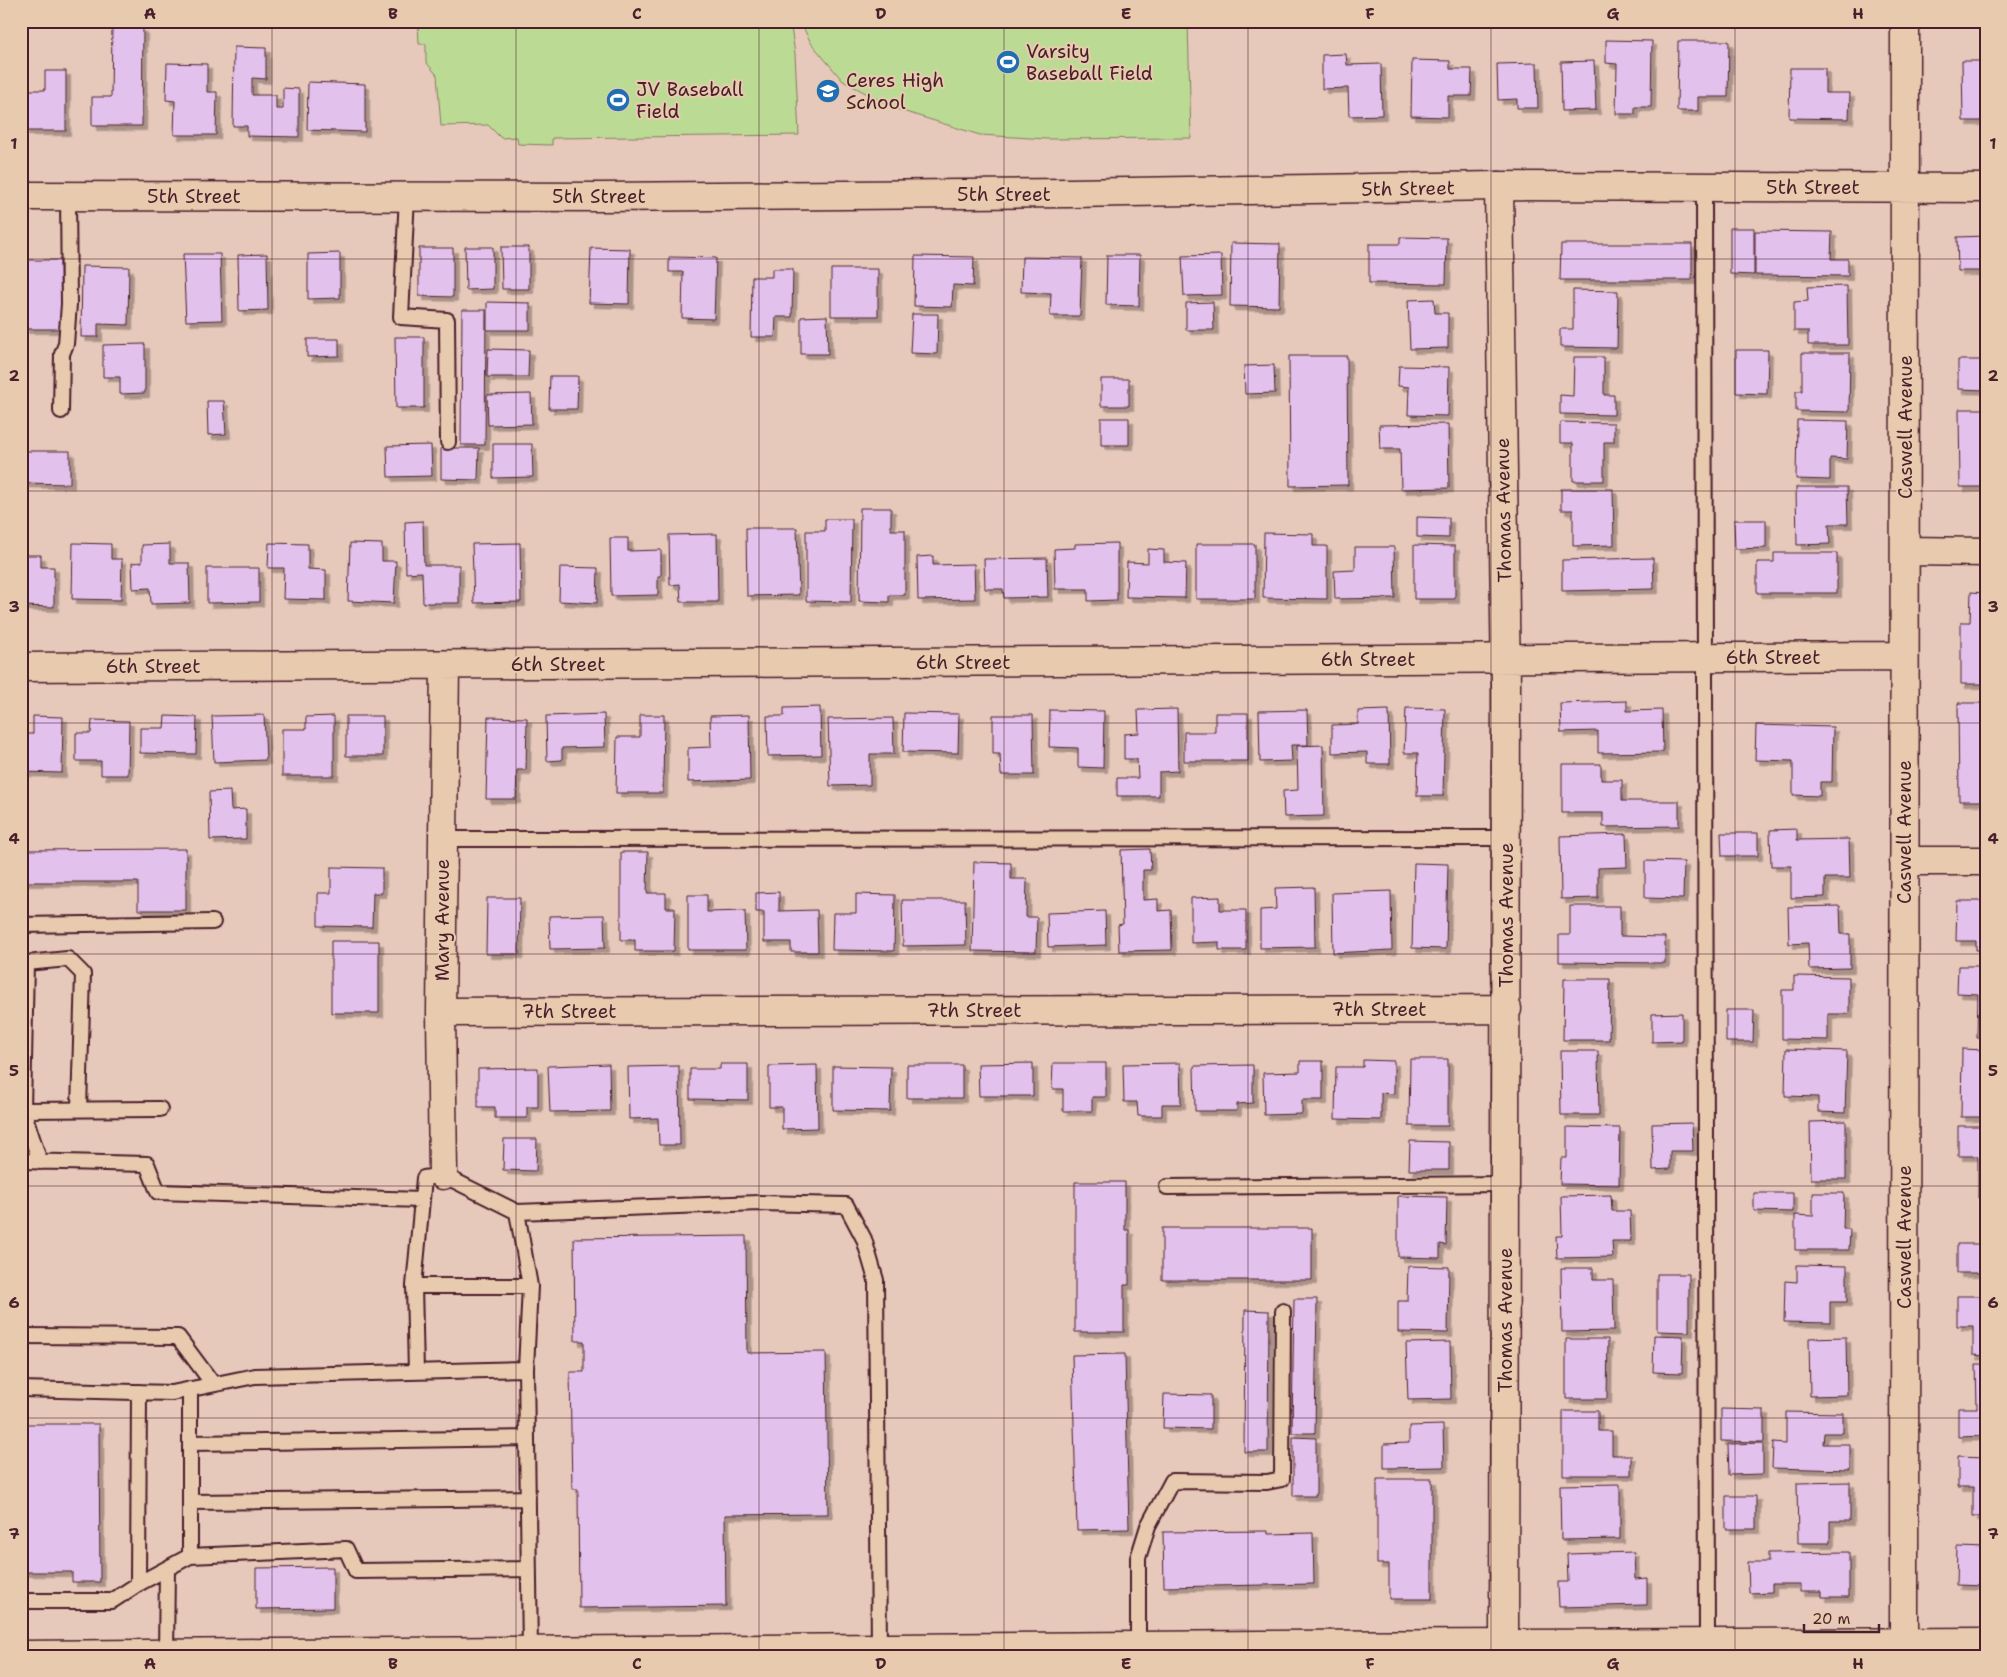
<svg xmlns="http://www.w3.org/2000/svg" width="2007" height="1677" viewBox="0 0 2007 1677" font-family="'Shantell Sans',sans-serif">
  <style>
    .green { fill: #bbdb94; stroke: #827d60 }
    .building { fill: #e3c1ed; stroke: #4a1f2b; filter: url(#shadow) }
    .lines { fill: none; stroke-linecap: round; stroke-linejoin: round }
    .service-casing { stroke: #4a1f2b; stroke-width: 18 }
    .minor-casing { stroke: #4a1f2b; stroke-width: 31 }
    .service { stroke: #e8cbaf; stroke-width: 14 }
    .minor { stroke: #e8cbaf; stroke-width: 28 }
    .grid { fill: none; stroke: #4a1f2b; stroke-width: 1; stroke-opacity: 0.55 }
    .labels { text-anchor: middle; stroke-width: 4; stroke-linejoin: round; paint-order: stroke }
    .poi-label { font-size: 19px; fill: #4a1f2b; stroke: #e8cbaf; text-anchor: start }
    .street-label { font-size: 19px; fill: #4a1f2b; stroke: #e8cbaf }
    .neatline { fill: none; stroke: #4a1f2b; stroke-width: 2 }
    .grid-label { font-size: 16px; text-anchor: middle; font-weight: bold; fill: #4a1f2b }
  </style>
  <defs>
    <filter id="shadow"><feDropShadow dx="4.5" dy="4.5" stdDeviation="0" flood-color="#0004"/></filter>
  </defs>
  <rect width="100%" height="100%" fill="#e7c9bb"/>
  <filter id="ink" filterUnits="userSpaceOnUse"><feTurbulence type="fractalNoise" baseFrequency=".02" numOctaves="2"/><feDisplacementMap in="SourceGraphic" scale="10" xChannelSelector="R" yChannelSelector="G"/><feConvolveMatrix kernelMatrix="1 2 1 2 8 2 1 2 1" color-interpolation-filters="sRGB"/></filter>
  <g filter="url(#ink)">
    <path class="green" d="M418,21H790L795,54L799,135L552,138V145L518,144L517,137L501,138L488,125L441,126L437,75L426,62V44H419Z
      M800,21H1188L1191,138L1047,139L980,135L896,109L843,81L811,43Z"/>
    <path class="building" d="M112,27L143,28L142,126H92V97H111Z
      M1606,40L1652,41L1651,107H1635V114H1616L1617,64L1606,63Z
      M1678,41H1729L1728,97H1698V111H1677Z
      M234,47L266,48V79L252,78V95H276V109H283V88L299,89V137L247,136V126H233Z
      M1346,54L1347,65L1381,64L1382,115L1349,116L1348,88L1322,89V55Z
      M1412,60L1450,61V69H1472L1471,96H1448V117L1411,116Z
      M1594,61L1596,110L1562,111L1561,62Z
      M1962,61H1986V121H1963Z
      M167,63L207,64V92H217L216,135H174L175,101L166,100Z
      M1537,63L1538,108H1517V99L1498,100L1497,64Z
      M1790,68H1825V93H1850L1849,119L1789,118Z
      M45,71H66V131H24V90H45Z
      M308,82L365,84V132L307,130Z
      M1730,228H1754V275L1730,274Z
      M1755,231L1832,232L1831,259H1848V276L1755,275Z
      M1986,236V280H1983V271H1958L1957,237Z
      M1400,237L1447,238L1446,284L1369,283V244H1400Z
      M1231,243L1280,244L1279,307L1230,306Z
      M1561,244H1692V280H1560Z
      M465,247H493V289L466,290Z
      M501,247H529V289H502Z
      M419,248H453V297L419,296Z
      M591,248L630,249L629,304L589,303Z
      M340,253V298L308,299V254Z
      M183,254H220L222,320L186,321Z
      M267,254L268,310L239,311L238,255Z
      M1107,255H1140L1139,306L1106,305Z
      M1221,255L1222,295L1184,296L1182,256Z
      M915,256L974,257L973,286L953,285L952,307L914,306Z
      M669,257L716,258L714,319L682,318L683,272H669Z
      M1022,257L1082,258L1080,316H1050L1051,293L1021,292Z
      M23,260H60L61,329H24Z
      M82,266L129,267L128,325L98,324V337H81Z
      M772,269H793L792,317H776L775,337H751L752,277H772Z
      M831,269H878V316H831Z
      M1847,286L1848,345H1808V331H1794V302L1808,301L1807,287Z
      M1573,290L1618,291L1617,348L1560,347V329H1573Z
      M1434,299L1435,313H1448V348L1410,349L1408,300Z
      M487,302L530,303V330H487Z
      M1213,302L1214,330H1186V303Z
      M462,310H486L485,445H461Z
      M912,314H938L937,354L910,353Z
      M827,316L828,354H801V317Z
      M1983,318H1986V390L1958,389V360H1983Z
      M395,337H424V408H396Z
      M307,339H339V356L307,357Z
      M145,344V393L120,394V377H103V345Z
      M488,349L529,350L528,377H487Z
      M1736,350H1768L1767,394L1736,393Z
      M1802,353H1850L1849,412L1796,411V391H1802Z
      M1289,356H1347L1348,485L1290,486Z
      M1574,357H1604V395H1614V415L1560,414V395L1573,396Z
      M1274,365L1275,393L1245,394L1244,366Z
      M1399,366L1449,367L1448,416L1408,415L1409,387L1398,386Z
      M550,376H578L577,409H549Z
      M1101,379H1129V406H1101Z
      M531,394L532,424L488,425L487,395Z
      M207,401H224L226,434L208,435Z
      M1959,409H1986V487H1960Z
      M1101,418H1129V445H1101Z
      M1797,420L1848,421L1847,459L1830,458V480L1796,479Z
      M1560,422L1614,423V442H1604V481H1573V443H1560Z
      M1448,424L1449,488L1401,489L1400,449H1380L1379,425Z
      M493,444H532L533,477L493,478Z
      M431,445L432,476L388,477L387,446Z
      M441,448H479L478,480L441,479Z
      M21,451H70V484L21,483Z
      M1796,487H1847L1848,524H1829L1830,544L1797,545Z
      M1561,489H1613L1614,545L1573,546V510H1561Z
      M860,508H891V530H905V595H889V602L859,601Z
      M1417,517L1449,518V538L1417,537Z
      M825,519H852L851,602L806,601V531H825Z
      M1734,520H1766V548L1735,549Z
      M423,521L424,565H459V603H423L422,572L406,573L405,522Z
      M746,528H797L799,595L747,596Z
      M1264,533L1313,534V546H1327V599L1263,598Z
      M717,534L718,602H681L680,584L670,585L669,535Z
      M610,538H628V551L661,550V576H658V595L611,596Z
      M73,543L111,544V559H122L121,600L72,599Z
      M269,543L308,544V569L326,570V600L283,599L284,568H268Z
      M350,543L382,544V561H396L394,603L348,601Z
      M520,543L521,602L474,603L472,544Z
      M1117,543V600L1088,601V589H1055L1054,549L1075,548V544Z
      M170,544V563H189L190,603L151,604L150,588L133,589L132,563L142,562V545Z
      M1196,544H1255V599H1196Z
      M1414,545L1455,546V599H1414Z
      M1355,547H1394L1395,598L1335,599L1334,571L1355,570Z
      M1148,549L1164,550V562L1186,563L1185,598L1126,597L1127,562L1148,563Z
      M1774,553H1837V593H1757V562H1774Z
      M21,555H41V567H54V607L21,606Z
      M933,556V565L974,564L975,599L918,600L917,557Z
      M1047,558L1048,597L1004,598L1003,589H985L984,559Z
      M1653,558L1654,589L1562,591V560Z
      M560,567L598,568L597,603L559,601Z
      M207,568H259V602L207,603Z
      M1971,592L1986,593V684H1961V622H1970Z
      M1627,701V711L1662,710L1663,752L1598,753V731L1561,732L1560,703Z
      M1958,703H1986V801H1959Z
      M820,707L821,755L768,756L767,716H784V708Z
      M1406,708L1445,709L1443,796H1417L1418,753H1404Z
      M1177,709L1178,771L1159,772V796H1117V778H1138L1137,759H1124V734L1139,733L1138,710Z
      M1050,710L1104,711L1103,768L1078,767V748L1049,747Z
      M1307,710L1308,745H1291L1292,761L1260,762L1259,711Z
      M1389,710L1390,764H1367V752L1332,753V725L1358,724V711Z
      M904,713L959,714L958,753L903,752Z
      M1215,713H1248V761H1184V732H1215Z
      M604,714L605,747L562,748V760L547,761L546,716Z
      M264,715L266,760L214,762L212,716Z
      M640,715H664L663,793H616L617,737H640Z
      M749,715L750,780L688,782V748L711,747L710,716Z
      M993,715H1033L1034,775H1001L1000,754H993Z
      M33,716L63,717L62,773L21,772V734H33Z
      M165,716L197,717L196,754L140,753V728H164Z
      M334,716V776H282V729H306V717Z
      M346,716H383V756H346Z
      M488,717L527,718L526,770H517L516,799H486Z
      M893,718L894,754H870V785L830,786L828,719Z
      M92,720L129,721L128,775H101V761H76V733H91Z
      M1756,725L1833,727L1832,782H1820V796L1793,795V761L1755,760Z
      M1323,745L1324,816L1284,817L1283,791L1298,790L1297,746Z
      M1562,764H1601V780H1622V801H1679V826L1603,827V813H1562Z
      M230,791L231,810L246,809V839L210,840L209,792Z
      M1797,829V840L1849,839L1850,878H1825V897L1791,898V866H1771L1770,830Z
      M1721,833H1758V856H1722Z
      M1626,834L1627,867L1598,868V898L1561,899L1560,836Z
      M186,849V910H138V882H21V850Z
      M1150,849L1151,870H1143V900L1158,899V911L1171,910L1172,950L1119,951L1118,925L1123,924L1121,850Z
      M621,852H648L647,893H666V908H675L674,951H635V940H621Z
      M1645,861L1684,862L1683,899L1645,898Z
      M974,862L1011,863V879H1027L1026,917H1037L1036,952L972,951Z
      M1414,863L1448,864L1446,949L1412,948Z
      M331,867L382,868V893H373L372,927L318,926V893H331Z
      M1314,887L1315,947L1260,948V910L1276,909L1275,888Z
      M1391,891L1392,950L1333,953L1332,893Z
      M779,892V911L817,910L818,952H791V942H764V912H756V893Z
      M856,894L895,895L894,951L832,950L833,913H856Z
      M688,895H707V912L745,911L746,950H688Z
      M1220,897V910H1246V950H1219V942L1191,943V898Z
      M487,898H520L519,954H486Z
      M902,900H965L966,945L903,946Z
      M1957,901H1986V950H1976V941H1956Z
      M1570,906H1620V936L1665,937V963L1559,962V935H1570Z
      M1840,906L1841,934H1850V968L1809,969L1808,943L1789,944L1788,907Z
      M1105,911L1106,945L1048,947L1047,913Z
      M604,915L605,948L550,949L549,916Z
      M331,941H379V1013H331Z
      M1958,966H1986V1038H1977L1978,994L1957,993Z
      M1794,976L1849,977V1014H1828V1040L1782,1039V990H1794Z
      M1564,979H1610L1609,1040H1563Z
      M1726,1010H1754L1753,1042H1726Z
      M1682,1013V1041L1652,1042V1014Z
      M1786,1049L1847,1051L1845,1113L1818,1112V1097L1785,1096Z
      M1962,1049L1986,1050V1117H1961Z
      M1560,1051H1598L1599,1115H1561Z
      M1410,1059H1448V1126H1409Z
      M1363,1060L1394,1061V1094L1381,1093V1120L1335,1119L1336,1067H1363Z
      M1300,1061H1323V1100H1302V1114L1264,1115L1263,1073L1300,1072Z
      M1033,1063V1096H979L978,1064Z
      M1053,1063H1106V1097H1092V1111H1063V1089H1052Z
      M1180,1063L1181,1104H1162V1116H1138L1137,1102H1124L1123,1064Z
      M609,1064L610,1111L550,1112L548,1066Z
      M720,1064H748V1100L690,1099V1069H720Z
      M817,1065L818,1128L782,1129V1107H769V1066Z
      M907,1065H962V1098H907Z
      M1253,1065V1103L1237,1104V1111H1195L1194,1066Z
      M679,1066L680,1145H659L658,1118L629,1119L628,1067Z
      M833,1066L891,1067L890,1111L833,1110Z
      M538,1068V1107H527V1118H495V1107H478V1069Z
      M1846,1121V1179H1811L1810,1122Z
      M1692,1123L1693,1151H1670V1169L1653,1170L1652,1124Z
      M1958,1126H1986V1198H1978V1156H1958Z
      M1567,1127L1620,1128L1619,1185L1560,1184L1561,1158H1567Z
      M504,1139H537L536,1171L503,1170Z
      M1410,1141L1449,1142V1170H1409Z
      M1075,1182H1125V1230H1129V1285H1124V1332H1075Z
      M1754,1193H1793V1212L1754,1211Z
      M1813,1193H1844L1843,1229H1850L1849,1250H1795V1215L1813,1216Z
      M1611,1195L1612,1211H1630L1631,1241H1612L1613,1257L1557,1258L1556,1236H1562L1561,1196Z
      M1398,1196L1447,1197L1446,1245L1440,1244V1258L1398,1257Z
      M1981,1205H1986V1273H1957V1244H1981Z
      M1162,1228H1312V1280H1162Z
      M746,1236L747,1353L826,1352L828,1514L725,1515L726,1606L579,1608L578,1489H572L570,1372H584V1341H575L574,1238Z
      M1797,1265L1847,1266V1302H1830V1323L1784,1322L1785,1281L1797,1282Z
      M1408,1266L1449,1267L1448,1333L1398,1332V1301H1407Z
      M1561,1268H1593V1280H1613L1614,1331L1562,1332Z
      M1657,1274H1689V1332L1657,1331Z
      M1957,1296H1986V1356L1973,1355V1326H1957Z
      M1294,1299H1317L1315,1433H1292Z
      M1245,1310L1269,1311L1268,1452H1244Z
      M1654,1335L1683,1336L1682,1373L1653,1372Z
      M1846,1337L1847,1395L1810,1396L1809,1338Z
      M1566,1339H1608L1607,1399H1566Z
      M1450,1342L1451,1399L1408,1400L1406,1343Z
      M1125,1354L1129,1529L1077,1530L1072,1355Z
      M1976,1364H1986V1436L1958,1437V1408H1977Z
      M1164,1394L1211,1395V1429L1163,1428Z
      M1721,1409L1764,1410V1442L1721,1441Z
      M1563,1411H1598V1431H1612V1455H1631V1475H1563Z
      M1786,1412L1843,1413V1433H1824L1823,1444H1850V1470L1772,1468L1773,1443L1786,1444Z
      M21,1424H99L100,1582H72V1572H22Z
      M1443,1425L1444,1467L1384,1468V1444L1409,1443V1426Z
      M1293,1437L1316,1438V1496H1293Z
      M1763,1443V1474L1729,1475L1728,1444Z
      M1958,1456L1986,1457V1516H1973V1487H1958Z
      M1377,1479H1432V1599H1389V1564H1377Z
      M1850,1482V1521H1830V1543H1798L1797,1483Z
      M1620,1484V1539L1561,1540L1560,1485Z
      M1726,1496H1756V1529H1726Z
      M1268,1531V1534L1313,1533L1314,1584L1164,1587L1163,1532Z
      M1957,1547L1986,1548V1586L1956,1585Z
      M1634,1552L1635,1579L1647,1578V1605L1559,1607L1558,1582H1568L1567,1554Z
      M1849,1552V1597H1822V1591H1800V1584H1772V1592L1749,1593L1748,1562H1768V1553Z
      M333,1567V1608L256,1609V1568Z"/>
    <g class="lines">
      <g class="service-casing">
        <path id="service" d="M1704,187L1707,1643
          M407,196L401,317L447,320L448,442
          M61,411L62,354L66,344L69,304L68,196
          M443,839L1506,838
          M21,925L213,922
          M21,963H26L23,1110L40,1162
          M26,963L68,959L83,974L79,1109
          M21,1110L160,1109
          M21,1161L147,1164L158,1192L422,1200
          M1167,1187L1506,1184
          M517,1212L759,1203L846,1205L864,1239L876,1280L879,1648
          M414,1286L424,1178L443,1175L517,1212L530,1286
          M21,1336L178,1337L213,1384
          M416,1372L414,1286H530L526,1369
          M21,1389L172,1393L255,1376L526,1369L530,1651
          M190,1389V1556
          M139,1392L138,1584L190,1556L346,1549L356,1571L529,1569
          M190,1443L527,1438
          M190,1502L528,1498
          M21,1601H112L138,1584
          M1138,1646V1558L1148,1526L1172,1481L1267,1482L1282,1479L1283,1311
          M166,1654L167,1569"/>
      </g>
      <g class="minor-casing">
        <path id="minor" d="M1499,186L1506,687L1504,1644
          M21,196L602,197L1070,193L1499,186L1986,188
          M1905,551L1986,552
          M21,667L1904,656
          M1904,861H1986
          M441,1012L1507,1009
          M443,1175L441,1012L445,665
          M1904,1642L1905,21
          M21,1655L1262,1645L1986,1642"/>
      </g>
      <use href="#service" class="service"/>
      <use href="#minor" class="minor"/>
    </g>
  </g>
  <path class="grid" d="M272,21V1656M516,21V1656M759,21V1656M1004,21V1656M1248,21V1656M1491,21V1656M1735,21V1656M21,259H1986M21,491H1986M21,723H1986M21,954H1986M21,1186H1986M21,1418H1986"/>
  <defs>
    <g id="stadium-disc" transform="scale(1.25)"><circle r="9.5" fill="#1f6fb2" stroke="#e8cbaf"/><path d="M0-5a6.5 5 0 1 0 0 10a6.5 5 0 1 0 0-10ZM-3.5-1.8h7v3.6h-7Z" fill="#fff"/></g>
    <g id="school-disc" transform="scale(1.25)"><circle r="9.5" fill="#1f6fb2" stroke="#e8cbaf"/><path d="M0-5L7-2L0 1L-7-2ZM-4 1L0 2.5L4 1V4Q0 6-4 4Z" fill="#fff"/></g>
  </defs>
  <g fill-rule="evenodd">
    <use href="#stadium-disc" x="1008" y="62"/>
    <use href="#school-disc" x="828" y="91"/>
    <use href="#stadium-disc" x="618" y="100"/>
  </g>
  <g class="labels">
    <g class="poi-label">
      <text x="1026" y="58">Varsity<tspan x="1026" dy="22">Baseball Field</tspan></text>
      <text x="846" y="87">Ceres High<tspan x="846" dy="22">School</tspan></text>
      <text x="636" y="96">JV Baseball<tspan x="636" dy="22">Field</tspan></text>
    </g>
    <g class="street-label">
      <text x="1813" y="194">5th Street</text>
      <text transform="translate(1408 188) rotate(-1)" y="7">5th Street</text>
      <text x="1004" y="201">5th Street</text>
      <text x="194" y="203">5th Street</text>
      <text x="599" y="203">5th Street</text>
      <text transform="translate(1905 427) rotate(-90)" y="7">Caswell Avenue</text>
      <text transform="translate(1503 510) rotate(-91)" y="7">Thomas Avenue</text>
      <text x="1773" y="664">6th Street</text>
      <text x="1368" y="666">6th Street</text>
      <text x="963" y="669">6th Street</text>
      <text x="558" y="671">6th Street</text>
      <text x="153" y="673">6th Street</text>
      <text transform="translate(1904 832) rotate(-90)" y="7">Caswell Avenue</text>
      <text transform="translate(1506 915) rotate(-90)" y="7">Thomas Avenue</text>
      <text transform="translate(442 920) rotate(-90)" y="7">Mary Avenue</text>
      <text x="1379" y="1016">7th Street</text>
      <text x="974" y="1017">7th Street</text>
      <text x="569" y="1018">7th Street</text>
      <text transform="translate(1904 1237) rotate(-90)" y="7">Caswell Avenue</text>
      <text transform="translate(1505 1320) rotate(-90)" y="7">Thomas Avenue</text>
    </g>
  </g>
  <rect width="2007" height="1677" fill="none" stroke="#e8cbaf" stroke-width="55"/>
  <path d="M1804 1624v8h75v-8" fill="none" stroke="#4a1f2b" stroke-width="2.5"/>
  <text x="1812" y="1624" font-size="15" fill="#4a1f2b" stroke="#e8cbaf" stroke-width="4" paint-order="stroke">20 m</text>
  <rect x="28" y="28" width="1952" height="1622" class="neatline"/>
  <g class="grid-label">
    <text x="150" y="19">A</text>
    <text x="393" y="19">B</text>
    <text x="637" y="19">C</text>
    <text x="881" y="19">D</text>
    <text x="1126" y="19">E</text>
    <text x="1370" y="19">F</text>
    <text x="1613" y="19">G</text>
    <text x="1858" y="19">H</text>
    <text x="14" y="149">1</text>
    <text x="1993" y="149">1</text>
    <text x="14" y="381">2</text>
    <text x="1993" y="381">2</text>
    <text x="14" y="612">3</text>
    <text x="1993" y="612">3</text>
    <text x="14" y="844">4</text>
    <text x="1993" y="844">4</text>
    <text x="14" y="1076">5</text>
    <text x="1993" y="1076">5</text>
    <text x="14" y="1308">6</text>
    <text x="1993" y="1308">6</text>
    <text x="14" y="1539">7</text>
    <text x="1993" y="1539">7</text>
    <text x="150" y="1669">A</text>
    <text x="393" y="1669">B</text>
    <text x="637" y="1669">C</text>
    <text x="881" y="1669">D</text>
    <text x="1126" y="1669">E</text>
    <text x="1370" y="1669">F</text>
    <text x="1613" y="1669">G</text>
    <text x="1858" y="1669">H</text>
  </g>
</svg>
